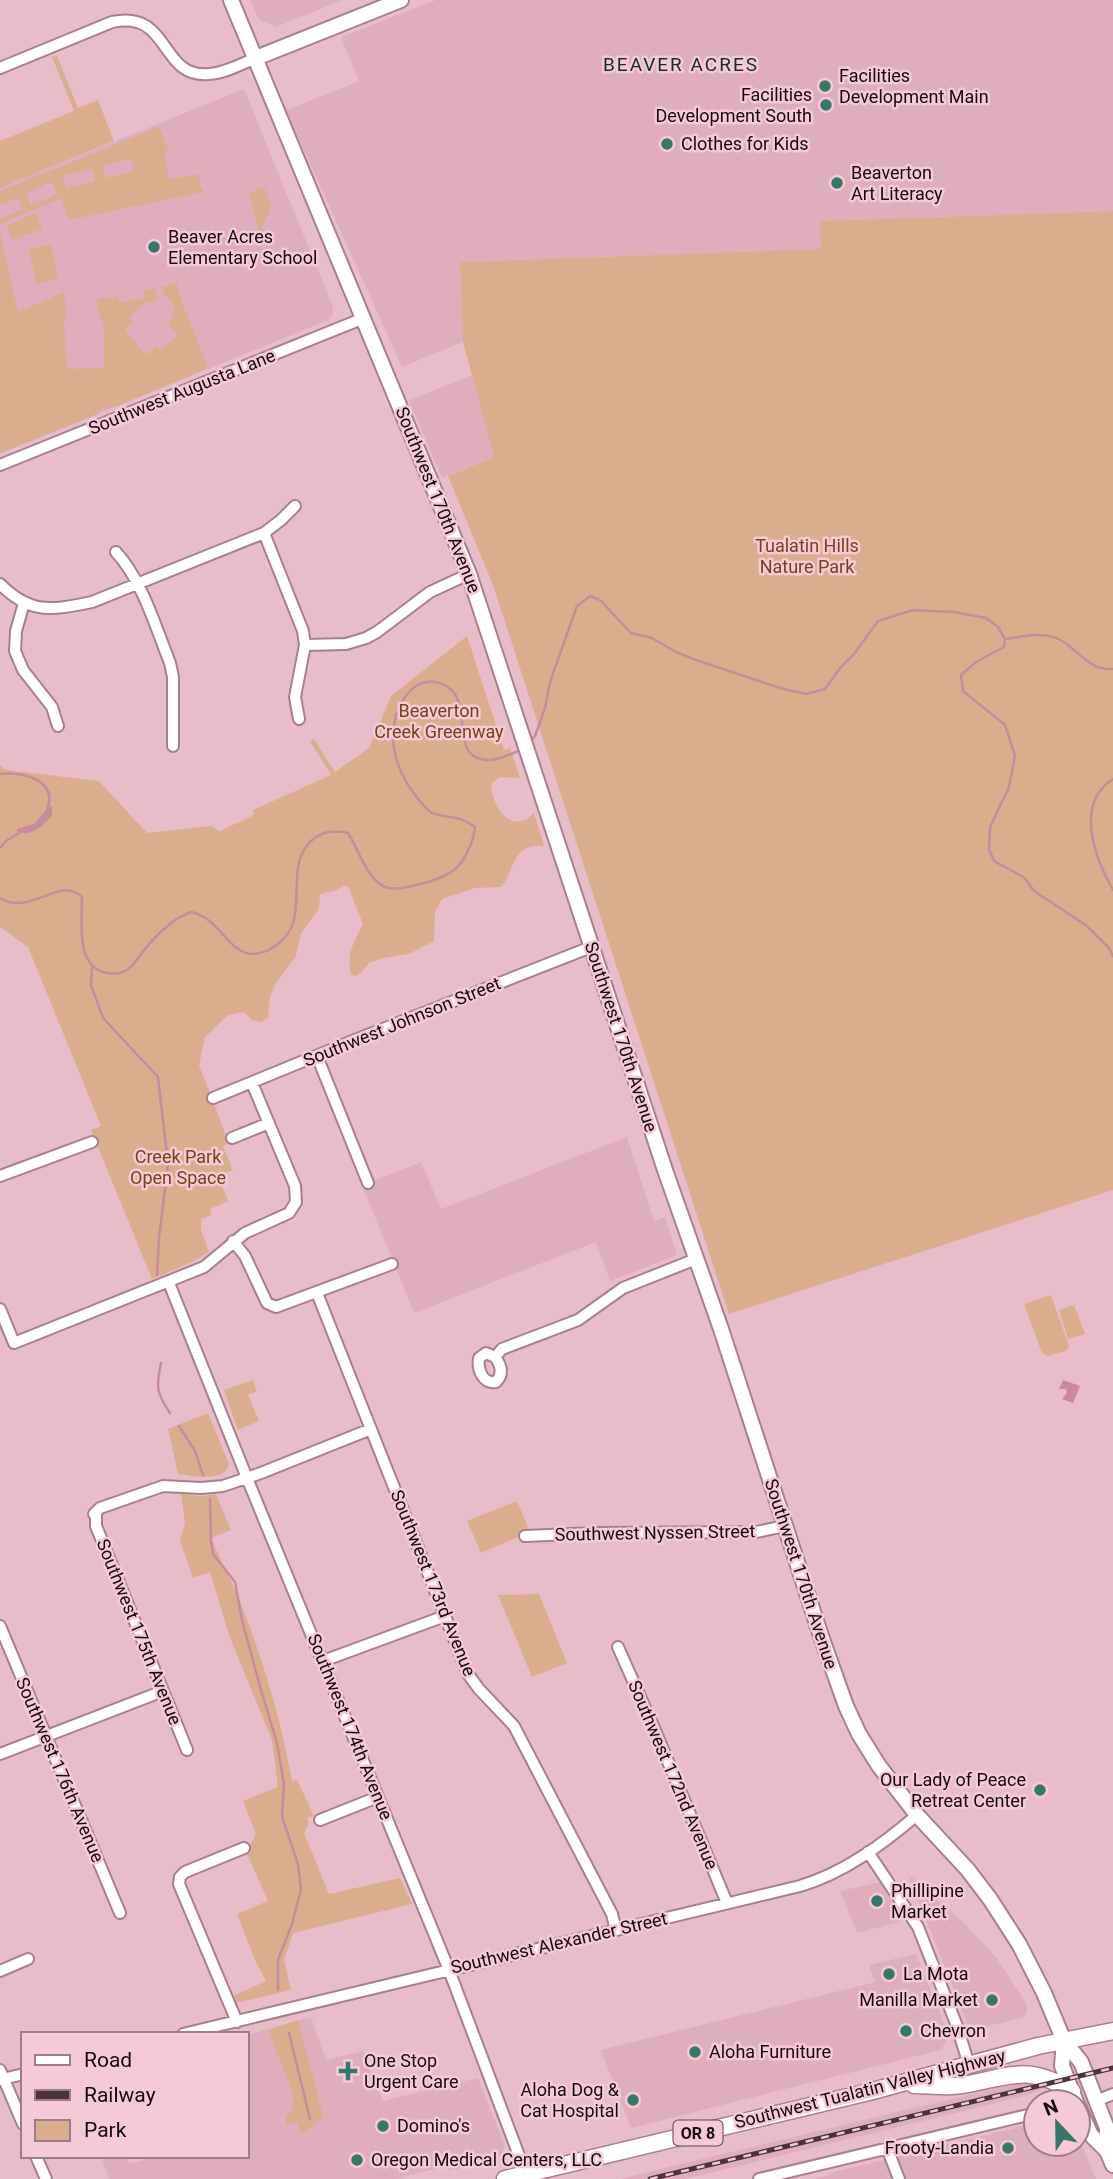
<svg xmlns="http://www.w3.org/2000/svg" width="1113" height="2179" viewBox="0 0 1113 2179" font-family="Roboto,sans-serif">
  <style>
    .built { fill: #dfaebc }
    .green { fill: #daae8c; fill-rule: evenodd }
    .water { fill: #c98a9d }
    .lines { fill: none; stroke-linecap: round; stroke-linejoin: round }
    .stream { stroke: #c98a9d; stroke-width: 2.5 }
    .street-casing { stroke: #a7808b; stroke-width: 14 }
    .secondary-casing { stroke: #a7808b; stroke-width: 18 }
    .primary-casing { stroke: #a7808b; stroke-width: 19 }
    .street { stroke: #fff; stroke-width: 10 }
    .secondary { stroke: #fff; stroke-width: 14 }
    .primary { stroke: #fff; stroke-width: 16 }
    .rail-casing { stroke: #48343a; stroke-width: 5 }
    .rail { stroke: #f5cad6; stroke-width: 2.5; stroke-dasharray: 8; stroke-linecap: butt }
    .poi-dot { fill: #34786b; stroke: #f5cad6; stroke-width: 2.5 }
    .labels { text-anchor: middle; stroke-width: 5; stroke-linejoin: round; paint-order: stroke }
    .shield { fill: #f5cad6; stroke: #594349; stroke-width: 2 }
    .shield-label { font-size: 16px; font-weight: bold; fill: #16090d }
    .poi-label { font-size: 18px; fill: #16090d; stroke: #f5cad6; text-anchor: start }
    .street-label { font-size: 18px; fill: #16090d; stroke: #f5cad6 }
    .park-label { font-size: 18px; fill: #744316; stroke: #f5cad6 }
    .neighbourhood-label { font-size: 19px; letter-spacing: 2px; fill: #0f2f29; stroke: #f5cad6 }
  </style>
  <rect width="100%" height="100%" fill="#e8bdc9"/>
  <path class="built" d="M250,0H343L276,27L258,19Z
    M436,0H1113V211L821,221V249L460,262L463,342L402,367L286,110L359,81L341,37Z
    M244,89L333,307L332,316L328,320L0,454V188Z
    M472,375L494,457L442,478L409,400Z
    M627,1137L654,1221L665,1217L677,1255L610,1281L596,1242L414,1313L362,1185L421,1162L441,1209Z
    M908,1874L963,1922L995,1956L1026,2003L1027,2011L1024,2017L970,2031Z
    M880,1882L903,1921L857,1933L840,1891Z
    M916,1954L949,2036L941,2050L631,2128L601,2050L875,1982L869,1965Z
    M311,2017L326,2060L363,2051L383,2101L478,2078L505,2146L498,2159L449,2171L447,2166L394,2179H109L101,2156H126L129,2164L158,2156H247V2035Z
    M1018,2083H1039L1048,2087L1028,2095L685,2179H619Z
    M1036,2123V2144H1078V2136L1096,2179H903L895,2157Z
    M884,2160L892,2179H814L829,2175V2173Z"/>
  <path class="green" d="M57,56L78,108L98,100L114,141L0,188V141L74,111L52,57Z
    M159,127L169,151L164,152L169,179L199,174L200,187H202L203,192L69,220L61,198L0,224V219L23,209L18,198L0,205V191ZM131,159L134,171L106,178L103,166ZM92,169L95,181L66,188L63,176ZM52,182L57,194L31,205L26,193Z
    M264,187C277,214 266,210 261,233H259L249,193Z
    M1113,211V1190L729,1314L493,585L448,476L494,457L463,342L460,262L821,249L820,221Z
    M36,213L43,228L12,240L6,226Z
    M0,232L18,312L64,292L67,318L64,319L67,369L104,368V328L98,312L97,299L118,296L120,303L145,298L144,290L154,288L158,298L151,304L147,301L129,317L133,322L125,330L146,355L156,346L161,350L178,335L167,323L174,317L171,312L176,308L163,293L162,287L177,283L181,299L208,368L115,407L102,408L95,415L0,453Z
    M51,244L58,279L36,284L29,249Z
    M467,636L504,750L510,748L520,778L500,777L492,783C489,798 505,829 525,820C528,819 531,815 534,813L544,846C512,843 516,868 501,887L475,888L442,899L435,912L434,941L409,954L382,958L369,963L362,972L355,976L351,974C346,954 354,942 363,924L349,889L347,886H343L337,890L320,894L319,909L301,933L296,956L275,985L270,997L268,1018L261,1022L252,1020L244,1012L228,1015L205,1037L199,1065L229,1143L223,1146L233,1170L218,1176L228,1201L210,1209L212,1215L201,1219V1230L209,1252L190,1263L152,1279L91,1130L101,1126L28,947L0,927V765L6,770L99,781L147,833L211,826L220,831L254,815L253,810L331,775L310,741L314,739L335,772L369,748L391,696Z
    M1051,1295L1069,1346L1066,1351L1048,1356L1042,1353L1024,1304Z
    M1074,1305L1085,1334L1068,1339L1059,1310Z
    M253,1380L257,1391L248,1395L259,1421L238,1430L224,1390Z
    M208,1413L229,1464C226,1483 192,1476 178,1474L168,1429Z
    M181,1494L201,1496L216,1494L231,1530L211,1538C220,1559 231,1580 240,1601C263,1660 281,1719 292,1781L297,1780L314,1816L307,1818L309,1823L304,1833L329,1894L400,1878L412,1904L293,1933L284,1960L291,1990L236,2003L233,1996L266,1981L255,1960L237,1914L268,1901L246,1852L256,1834L243,1801L278,1787L272,1740L230,1638L210,1572L193,1578L180,1541L185,1523Z
    M517,1501L530,1532L481,1553L467,1521Z
    M539,1594L567,1663L532,1677L498,1595Z
    M298,2020L323,2115L317,2124L301,2134L297,2122L286,2125V2117L293,2109V2094L268,2030Z"/>
  <path class="water" d="M52,806V816C42,826 31,838 17,831V829L34,824L49,807Z
    M1063,1380L1080,1386L1073,1403L1062,1399L1067,1393L1066,1389H1059Z"/>
  <g class="lines">
    <path class="stream" d="M1005,639L1004,647L976,662L961,675L963,691L1005,725L1015,756L1009,787L990,827L989,849L994,861L1025,878L1034,891L1087,926L1109,948L1113,956
      M1005,639C1020,637 1035,633 1050,636C1076,642 1084,671 1113,669
      M530,741L535,736L545,708L550,682L577,606L590,596L600,600L631,633L652,638L676,652L696,660L780,688L806,694L825,689L841,667L854,654L878,621L913,610L954,612L986,618L998,627L1005,639
      M0,774C22,772 59,779 47,810
      M1113,779C1074,804 1095,858 1113,890
      M0,848L6,841L22,831
      M0,898C30,917 60,875 82,897C82,922 75,967 107,973C114,974 121,974 127,970C135,964 139,956 145,949C158,933 172,919 191,912C220,918 227,952 252,954C270,954 288,939 293,923C302,895 288,862 312,840C323,831 334,830 348,833C359,850 366,878 385,887C398,893 443,879 454,870C465,862 474,840 475,827C469,823 462,819 456,818C445,815 434,817 426,808C400,781 383,743 400,706C405,695 414,684 426,682C431,681 438,682 442,684C479,698 444,761 490,760C500,760 512,753 521,750
      M92,967L91,985L103,1018L158,1077L168,1164L159,1238L157,1275
      M161,1363C156,1386 156,1393 170,1413
      M179,1426L195,1451L203,1475
      M210,1499L211,1541L213,1554L235,1582L242,1620L261,1690L277,1743L284,1784L282,1817L298,1864L301,1889L292,1924L278,1960V1990
      M289,2033L310,2119"/>
    <g class="street-casing">
      <path id="street" d="M0,68L112,22C171,9 159,79 209,74C225,73 241,64 256,58
        M0,465L364,318
        M264,533L303,631L305,645L295,697L299,719
        M116,552C142,580 156,628 170,663L173,677V746
        M0,584C31,615 52,610 92,602L264,533L281,520L295,506
        M24,603L16,631L15,651L23,670L52,707L58,726
        M305,645L346,644L366,638L377,632L430,592L469,574
        M317,1056L368,1183
        M213,1098L355,1040L591,947
        M232,1138L269,1123
        M0,1176L92,1142
        M233,1241L245,1256L267,1303L276,1307L392,1264
        M169,1283L247,1478L449,1970L526,2174
        M317,1293L468,1674L479,1689L514,1726L612,1914L616,1930
        M0,1309L14,1343L204,1267L245,1233L289,1213L296,1202L295,1186L252,1083
        M486,1353L495,1357C501,1365 504,1374 496,1382C483,1384 477,1370 479,1358Z
        M495,1357L502,1349L578,1320L623,1288L696,1259
        M94,1514L100,1508L163,1486L201,1488L223,1486L261,1473L371,1429
        M96,1514V1526L187,1750
        M525,1536L597,1533L756,1532L785,1526
        M0,1626L120,1913
        M618,1647L654,1728L727,1903
        M323,1661L445,1616
        M0,1754L163,1691
        M320,1820L378,1797
        M868,1852L918,1927L957,2026L969,2065
        M0,1971L28,1959
        M237,2022L179,1884L180,1877L185,1872L244,1848
        M183,2034L800,1886C844,1873 883,1844 917,1815
        M0,2070L23,2124
        M0,2080L23,2074
        M1096,2101L1113,2094
        M887,2148L899,2179
        M36,2156L46,2179
        M759,2179L1036,2113"/>
    </g>
    <g class="secondary-casing">
      <path id="secondary" d="M231,0L469,574L665,1170L721,1329L821,1636L846,1706L859,1734L879,1766L917,1815L968,1870L990,1899L1019,1944L1044,1993L1064,2041L1081,2062L1107,2128V2151L1113,2165
        M256,58L401,0
        M1064,2041L1062,2066L1076,2102
        M1078,2106L1091,2135L1107,2151"/>
    </g>
    <g class="primary-casing">
      <path id="primary" d="M914,2085C929,2085 947,2088 963,2085C1010,2077 1026,2063 1072,2091
        M505,2179L869,2092L1038,2046L1113,2031"/>
    </g>
    <use href="#street" class="street"/>
    <use href="#secondary" class="secondary"/>
    <use href="#primary" class="primary"/>
    <g class="rail-casing">
      <path id="rail" d="M650,2179L1113,2068"/>
    </g>
    <use href="#rail" class="rail"/>
  </g>
  <g class="poi-dot">
    <circle cx="825" cy="86" r="7"/>
    <circle cx="826" cy="105" r="7"/>
    <circle cx="667" cy="144" r="7"/>
    <circle cx="837" cy="183" r="7"/>
    <circle cx="154" cy="247" r="7"/>
    <circle cx="1040" cy="1790" r="7"/>
    <circle cx="877" cy="1901" r="7"/>
    <circle cx="889" cy="1974" r="7"/>
    <circle cx="992" cy="2000" r="7"/>
    <circle cx="906" cy="2031" r="7"/>
    <circle cx="695" cy="2052" r="7"/>
    <path d="M344.5 2060.5h7v7h7v7h-7v7h-7v-7h-7v-7h7z"/>
    <circle cx="633" cy="2100" r="7"/>
    <circle cx="383" cy="2126" r="7"/>
    <circle cx="1008" cy="2148" r="7"/>
    <circle cx="357" cy="2160" r="7"/>
  </g>
  <g class="labels">
    <rect class="shield" x="673.5" y="2120.5" width="49" height="25" rx="5"/>
    <g class="shield-label">
      <text x="698" y="2139">OR 8</text>
    </g>
    <g class="poi-label">
      <text x="839" y="82">Facilities<tspan x="839" dy="21">Development Main</tspan></text>
      <text x="812" y="101" text-anchor="end">Facilities<tspan x="812" dy="21">Development South</tspan></text>
      <text x="681" y="150">Clothes for Kids</text>
      <text x="851" y="179">Beaverton<tspan x="851" dy="21">Art Literacy</tspan></text>
      <text x="168" y="243">Beaver Acres<tspan x="168" dy="21">Elementary School</tspan></text>
      <text x="1026" y="1786" text-anchor="end">Our Lady of Peace<tspan x="1026" dy="21">Retreat Center</tspan></text>
      <text x="891" y="1897">Phillipine<tspan x="891" dy="21">Market</tspan></text>
      <text x="903" y="1980">La Mota</text>
      <text x="978" y="2006" text-anchor="end">Manilla Market</text>
      <text x="920" y="2037">Chevron</text>
      <text x="709" y="2058">Aloha Furniture</text>
      <text x="364" y="2067">One Stop<tspan x="364" dy="21">Urgent Care</tspan></text>
      <text x="619" y="2096" text-anchor="end">Aloha Dog &amp;<tspan x="619" dy="21">Cat Hospital</tspan></text>
      <text x="397" y="2132">Domino's</text>
      <text x="994" y="2154" text-anchor="end">Frooty-Landia</text>
      <text x="371" y="2166">Oregon Medical Centers, LLC</text>
    </g>
    <g class="street-label">
      <text transform="translate(182 392) rotate(-22)" y="6">Southwest Augusta Lane</text>
      <text transform="translate(438 500) rotate(68)" y="6">Southwest 170th Avenue</text>
      <text transform="translate(402 1022) rotate(-22)" y="6">Southwest Johnson Street</text>
      <text transform="translate(621 1037) rotate(72)" y="6">Southwest 170th Avenue</text>
      <text transform="translate(655 1533) rotate(-1)" y="6">Southwest Nyssen Street</text>
      <text transform="translate(801 1574) rotate(72)" y="6">Southwest 170th Avenue</text>
      <text transform="translate(433 1583) rotate(68)" y="6">Southwest 173rd Avenue</text>
      <text transform="translate(139 1632) rotate(68)" y="6">Southwest 175th Avenue</text>
      <text transform="translate(350 1727) rotate(68)" y="6">Southwest 174th Avenue</text>
      <text transform="translate(60 1770) rotate(67)" y="6">Southwest 176th Avenue</text>
      <text transform="translate(673 1775) rotate(67)" y="6">Southwest 172nd Avenue</text>
      <text transform="translate(559 1943) rotate(-13)" y="6">Southwest Alexander Street</text>
      <text transform="translate(870 2089) rotate(-14)" y="6">Southwest Tualatin Valley Highway</text>
    </g>
    <g class="park-label">
      <text x="807" y="552">Tualatin Hills<tspan x="807" dy="21">Nature Park</tspan></text>
      <text x="439" y="717">Beaverton<tspan x="439" dy="21">Creek Greenway</tspan></text>
      <text x="178" y="1163">Creek Park<tspan x="178" dy="21">Open Space</tspan></text>
    </g>
    <g class="neighbourhood-label">
      <text x="681" y="71">BEAVER ACRES</text>
    </g>
  </g>
  <rect x="21" y="2032" width="228" height="126" fill="#f5cad6" stroke="#9c7d86" stroke-width="2"/>
  <rect x="35" y="2055" width="35" height="10" fill="#ffffff" stroke="#9c7d86" stroke-width="2"/>
  <text x="84" y="2067" font-size="21" fill="#16090d">Road</text>
  <rect x="35" y="2090" width="35" height="10" fill="#48343a" stroke="#9c7d86" stroke-width="2"/>
  <text x="84" y="2102" font-size="21" fill="#16090d">Railway</text>
  <rect x="35" y="2120" width="35" height="21" fill="#daae8c" stroke="#9c7d86" stroke-width="2"/>
  <text x="84" y="2137" font-size="21" fill="#16090d">Park</text>
  <g transform="translate(1057 2123) rotate(338)"><circle r="33" fill="#f5cad6" stroke="#9c7d86" stroke-width="2"/>
  <path d="M0-5L12 26L0 18L-12 26Z" fill="#34786b"/>
  <text y="-10" font-size="19" font-weight="bold" text-anchor="middle" fill="#16090d">N</text>
  </g>
</svg>
